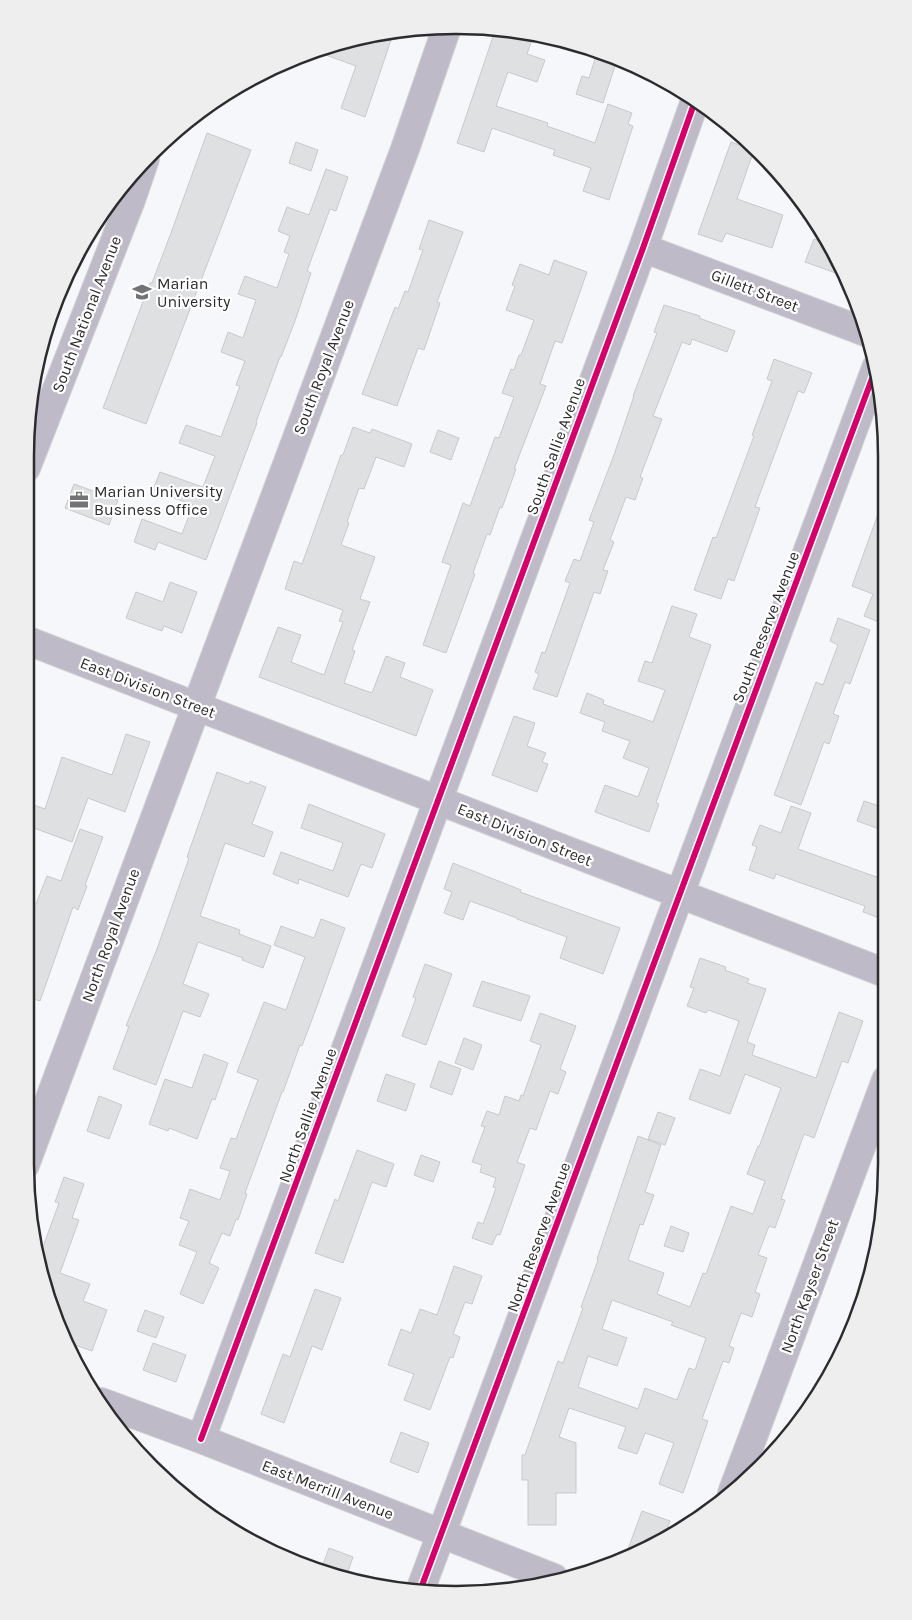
<svg xmlns="http://www.w3.org/2000/svg" width="912" height="1620" viewBox="0 0 912 1620" font-family="Karla,sans-serif">
  <style>
    .building { fill: #dfe0e2; stroke: #c7c9cb; fill-rule: evenodd }
    .lines { fill: none; stroke-linecap: round; stroke-linejoin: round }
    .minor-casing { stroke: #d2d2d4; stroke-width: 30 }
    .minor { stroke: #bfbac7; stroke-width: 28 }
    .cycleway-casing { stroke: #fff; stroke-width: 9 }
    .cycleway { stroke: #d6006c; stroke-width: 6 }
    .labels { text-anchor: middle; stroke-width: 4.5; stroke-linejoin: round; paint-order: stroke }
    .poi-label { font-size: 16px; fill: #2c2c2e; stroke: #fff; text-anchor: start }
    .street-label { font-size: 16px; fill: #2c2c2e; stroke: #fff }
    .rim { fill: none; stroke: #2c2c2e; stroke-width: 2.5 }
  </style>
  <rect width="100%" height="100%" fill="#f6f7fa"/>
  <path class="building" d="M496,28L513,29L534,34L527,54L545,60L537,82L508,72L496,106L548,123L547,126L595,143L608,104L632,113L628,124L633,126L609,200L583,191L591,168L553,155L555,150L492,128L484,152L457,143Z
    M394,31L365,117L341,108L356,66L315,51L345,40Z
    M595,59L615,66L603,103L576,94L582,76L589,78Z
    M207,133L251,150L146,424L103,408L150,283H152L171,233Z
    M296,142L318,150L311,171L289,163Z
    M731,142L754,150L737,199L783,215L772,248L726,233L722,242L698,234Z
    M326,169L348,177L336,211L330,209L307,271L311,273L295,321L281,357H280L256,422L257,423L206,560L158,542L155,550L134,542L142,519L182,534L193,505L153,490L160,472L203,487L215,456L179,443L186,425L221,437L240,386L236,385L245,361L221,352L228,332L243,338L256,300L238,294L245,276L277,288L289,254L284,252L290,236L278,231L287,207L309,215Z
    M429,220L463,232L437,302L440,303L424,350L418,348L397,406L362,394L395,307L398,309L405,291L408,292L423,250L419,249Z
    M814,239L828,244L844,276L805,262Z
    M554,260L587,272L562,343L555,341L540,384L546,386L514,469H516L502,508L500,507L490,535L487,534L473,573L475,574L446,653L423,645L451,565L442,562L463,503L470,506L495,437L499,438L514,397L502,393L511,369L514,370L519,355H521L534,320L506,310L515,286L512,285L520,264L549,275Z
    M664,305L700,316L699,318L735,331L727,352L692,339L690,345L682,342L653,416L662,419L640,477L643,478L635,500L626,497L610,540L614,542L603,570L608,571L600,594L594,592L557,697L533,689L539,674L535,672L542,652L545,653L570,583L565,581L574,559L580,561L594,522L589,520L614,455L634,396H633L657,333L654,332Z
    M774,359L812,373L804,393L798,391L755,507L760,508L734,581L728,579L721,599L694,590L713,537L716,538L754,436L752,435L772,381L767,379Z
    M353,427L370,433L372,429L412,444L404,467L376,457L364,489L359,488L347,522L349,523L341,545L375,557L360,599L370,602L352,650L355,651L344,683L372,693L386,656L405,663L400,677L433,690L416,736L259,677L278,627L301,635L291,662L324,675L343,622L339,621L343,610L285,589L294,561L302,564L341,455H343Z
    M438,430L459,438L451,460L430,452Z
    M74,484L118,500L109,525L65,508Z
    M882,503H884V624L864,616L873,594L852,586Z
    M170,582L197,592L182,633L164,626L162,631L126,618L136,592L163,602Z
    M672,606L697,614L689,637L711,645L656,803L659,804L649,832L595,812L605,785L638,797L649,768L623,758L630,741L602,731L605,722L580,713L587,693L604,700L603,704L653,722L665,690L638,681L645,661L652,663Z
    M838,618L870,630L850,684L845,682L833,714L839,716L829,744L824,742L801,805L774,795L816,682L823,685L838,645L830,641Z
    M514,716L535,723L527,746L546,753L542,762L548,764L537,792L492,775Z
    M126,734L150,742L125,812L88,798L72,842L31,827L32,824L25,823V802L45,809L62,757L112,775Z
    M217,772L249,784L250,781L266,787L252,824L273,832L264,857L225,843L200,916L240,930L239,934L271,946L263,968L242,960L243,958L198,942L183,984L209,994L200,1017L183,1011L156,1085L113,1069L129,1026H126L157,949L189,858L187,857Z
    M864,801L885,808V831L857,821Z
    M309,804L385,834L372,868L361,864L348,897L299,879L298,884L273,874L281,852L333,871L343,843L301,828Z
    M791,806L811,813L798,849L885,880V920L863,912L865,906L776,874L774,879L749,870L757,847L752,845L760,825L781,833Z
    M80,829L103,837L85,885L87,886L78,910L73,907L40,1001L25,996V900L36,904L47,876L61,881Z
    M453,863L521,890L520,892L620,928L603,974L560,958L567,937L517,919V918L470,901L463,920L444,913L452,892L444,889Z
    M321,919L345,928L317,1006L302,1046L300,1045L283,1092H282L245,1193L247,1194L238,1220L236,1219L230,1236L222,1233L209,1263L219,1268L203,1304L180,1294L197,1252L179,1245L189,1221L180,1218L190,1189L220,1200L230,1171L220,1168L231,1138L236,1139L258,1080L237,1072L264,1002L286,1010L305,957L274,945L281,926L314,938Z
    M700,958L726,967L725,970L749,979L747,983L766,989L747,1042L755,1045L752,1055L816,1078L839,1012L863,1021L848,1063L842,1061L814,1138L804,1134L781,1199L785,1200L775,1228L769,1226L758,1255L767,1258L755,1292L760,1294L752,1317L741,1313L729,1346L734,1348L729,1363L723,1361L702,1419L708,1421L683,1493L659,1484L674,1443L645,1433L637,1454L618,1448L626,1427L569,1408L559,1437L576,1443V1493H556V1525H528V1480H522V1455H525L558,1361L563,1363L583,1308L581,1307L598,1260L597,1259L638,1136L661,1145L645,1192L654,1195L643,1225L640,1224L628,1260L664,1273L657,1294L690,1307L703,1273L706,1274L731,1206L753,1214L765,1181L747,1174L758,1146L759,1147L781,1088L745,1074L730,1114L689,1099L700,1069L720,1076L739,1021L708,1010L706,1013L687,1006L694,988L690,987ZM612,1300L673,1322L671,1325L706,1338L695,1370L689,1368L677,1400L645,1388L638,1409L578,1387L588,1356L617,1366L627,1338L602,1329Z
    M425,964L452,974L426,1045L402,1036L416,998L413,997Z
    M482,981L530,996L521,1021L473,1006Z
    M540,1013L576,1026L560,1069L566,1072L558,1094L550,1091L536,1130L530,1128L517,1162L525,1165L500,1235L497,1234L492,1245L472,1238L478,1222L483,1224L496,1188L493,1187L496,1178L480,1172L482,1165L472,1162L485,1127L481,1126L487,1111L499,1115L505,1096L519,1101L521,1095L523,1096L541,1045L530,1041Z
    M464,1038L482,1045L473,1070L455,1063Z
    M204,1054L228,1063L215,1100L212,1099L197,1139L169,1128L168,1131L149,1124L165,1079L192,1088Z
    M439,1061L461,1069L452,1095L430,1087Z
    M386,1074L415,1084L406,1111L377,1101Z
    M99,1096L122,1105L109,1139L87,1131Z
    M658,1112L675,1118L665,1145L648,1139Z
    M357,1150L394,1164L386,1187L372,1182L343,1263L315,1253L335,1199L338,1201Z
    M421,1155L440,1162L433,1182L414,1175Z
    M64,1177L84,1184L72,1218L79,1220L60,1273L90,1284L83,1301L107,1310L92,1351L69,1343L48,1302L40,1255L59,1203L55,1202Z
    M671,1226L689,1233L683,1252L664,1246Z
    M454,1266L482,1276L472,1304L465,1302L453,1334L460,1337L453,1358L450,1357L430,1410L404,1400L414,1374L388,1365L401,1329L411,1333L420,1309L437,1315Z
    M315,1289L341,1298L322,1350L312,1346L284,1423L261,1414L283,1354L290,1357Z
    M145,1310L164,1317L156,1338L137,1331Z
    M153,1343L186,1355L176,1382L143,1370Z
    M401,1432L429,1443L418,1473L390,1462Z
    M642,1511L670,1521L665,1535L624,1560Z
    M329,1548L353,1557L345,1580L321,1570Z"/>
  <g class="lines">
    <g class="minor-casing">
      <path id="minor" d="M643,248L868,333
        M26,468L131,200L145,159
        M26,640C312,750 598,864 885,973
        M25,1165L405,149L447,27
        M101,1402L201,1439L554,1578
        M201,1439L643,248L695,101
        M732,1493L886,1080
        M421,1588L876,368"/>
    </g>
    <use href="#minor" class="minor"/>
    <g class="cycleway-casing">
      <path id="cycleway" d="M201,1439L643,248L695,101
        M421,1588L876,368"/>
    </g>
    <use href="#cycleway" class="cycleway"/>
  </g>
  <defs>
    <g id="university-bare" transform="scale(1.5)"><path d="M0-5L7-2L0 1L-7-2ZM-4 1L0 2.5L4 1V4Q0 6-4 4Z" fill="#737375" stroke="#fff" stroke-width="2.5" paint-order="stroke"/></g>
    <g id="office-bare" transform="scale(1.5)"><path d="M-6-3h4V-5.5h4V-3h4V5H-6ZM-1-4.5V-3h2v-1.5ZM-6 0V1H6V0Z" fill="#737375" stroke="#fff" stroke-width="2.5" paint-order="stroke"/></g>
  </defs>
  <g fill-rule="evenodd">
    <use href="#university-bare" x="142" y="292"/>
    <use href="#office-bare" x="79" y="500"/>
  </g>
  <g class="labels">
    <g class="poi-label">
      <text x="157" y="289">Marian<tspan x="157" dy="18">University</tspan></text>
      <text x="94" y="497">Marian University<tspan x="94" dy="18">Business Office</tspan></text>
    </g>
    <g class="street-label">
      <text transform="translate(755 290) rotate(21)" y="6">Gillett Street</text>
      <text transform="translate(86 314) rotate(-69)" y="6">South National Avenue</text>
      <text transform="translate(323 367) rotate(-69)" y="6">South Royal Avenue</text>
      <text transform="translate(555 446) rotate(-70)" y="6">South Sallie Avenue</text>
      <text transform="translate(765 627) rotate(-69)" y="6">South Reserve Avenue</text>
      <text transform="translate(148 687) rotate(21)" y="6">East Division Street</text>
      <text transform="translate(525 834) rotate(22)" y="6">East Division Street</text>
      <text transform="translate(110 935) rotate(-70)" y="6">North Royal Avenue</text>
      <text transform="translate(307 1115) rotate(-70)" y="6">North Sallie Avenue</text>
      <text transform="translate(538 1237) rotate(-70)" y="6">North Reserve Avenue</text>
      <text transform="translate(809 1286) rotate(-70)" y="6">North Kayser Street</text>
      <text transform="translate(328 1489) rotate(21)" y="6">East Merrill Avenue</text>
    </g>
  </g>
  <path d="M0 0H912V1620H0ZM456 34H456A422 422 0 0 1 878 456V1164A422 422 0 0 1 456 1586H456A422 422 0 0 1 34 1164V456A422 422 0 0 1 456 34Z" fill="#eee" fill-rule="evenodd"/>
  <path class="rim" d="M456 34H456A422 422 0 0 1 878 456V1164A422 422 0 0 1 456 1586H456A422 422 0 0 1 34 1164V456A422 422 0 0 1 456 34Z"/>
</svg>
